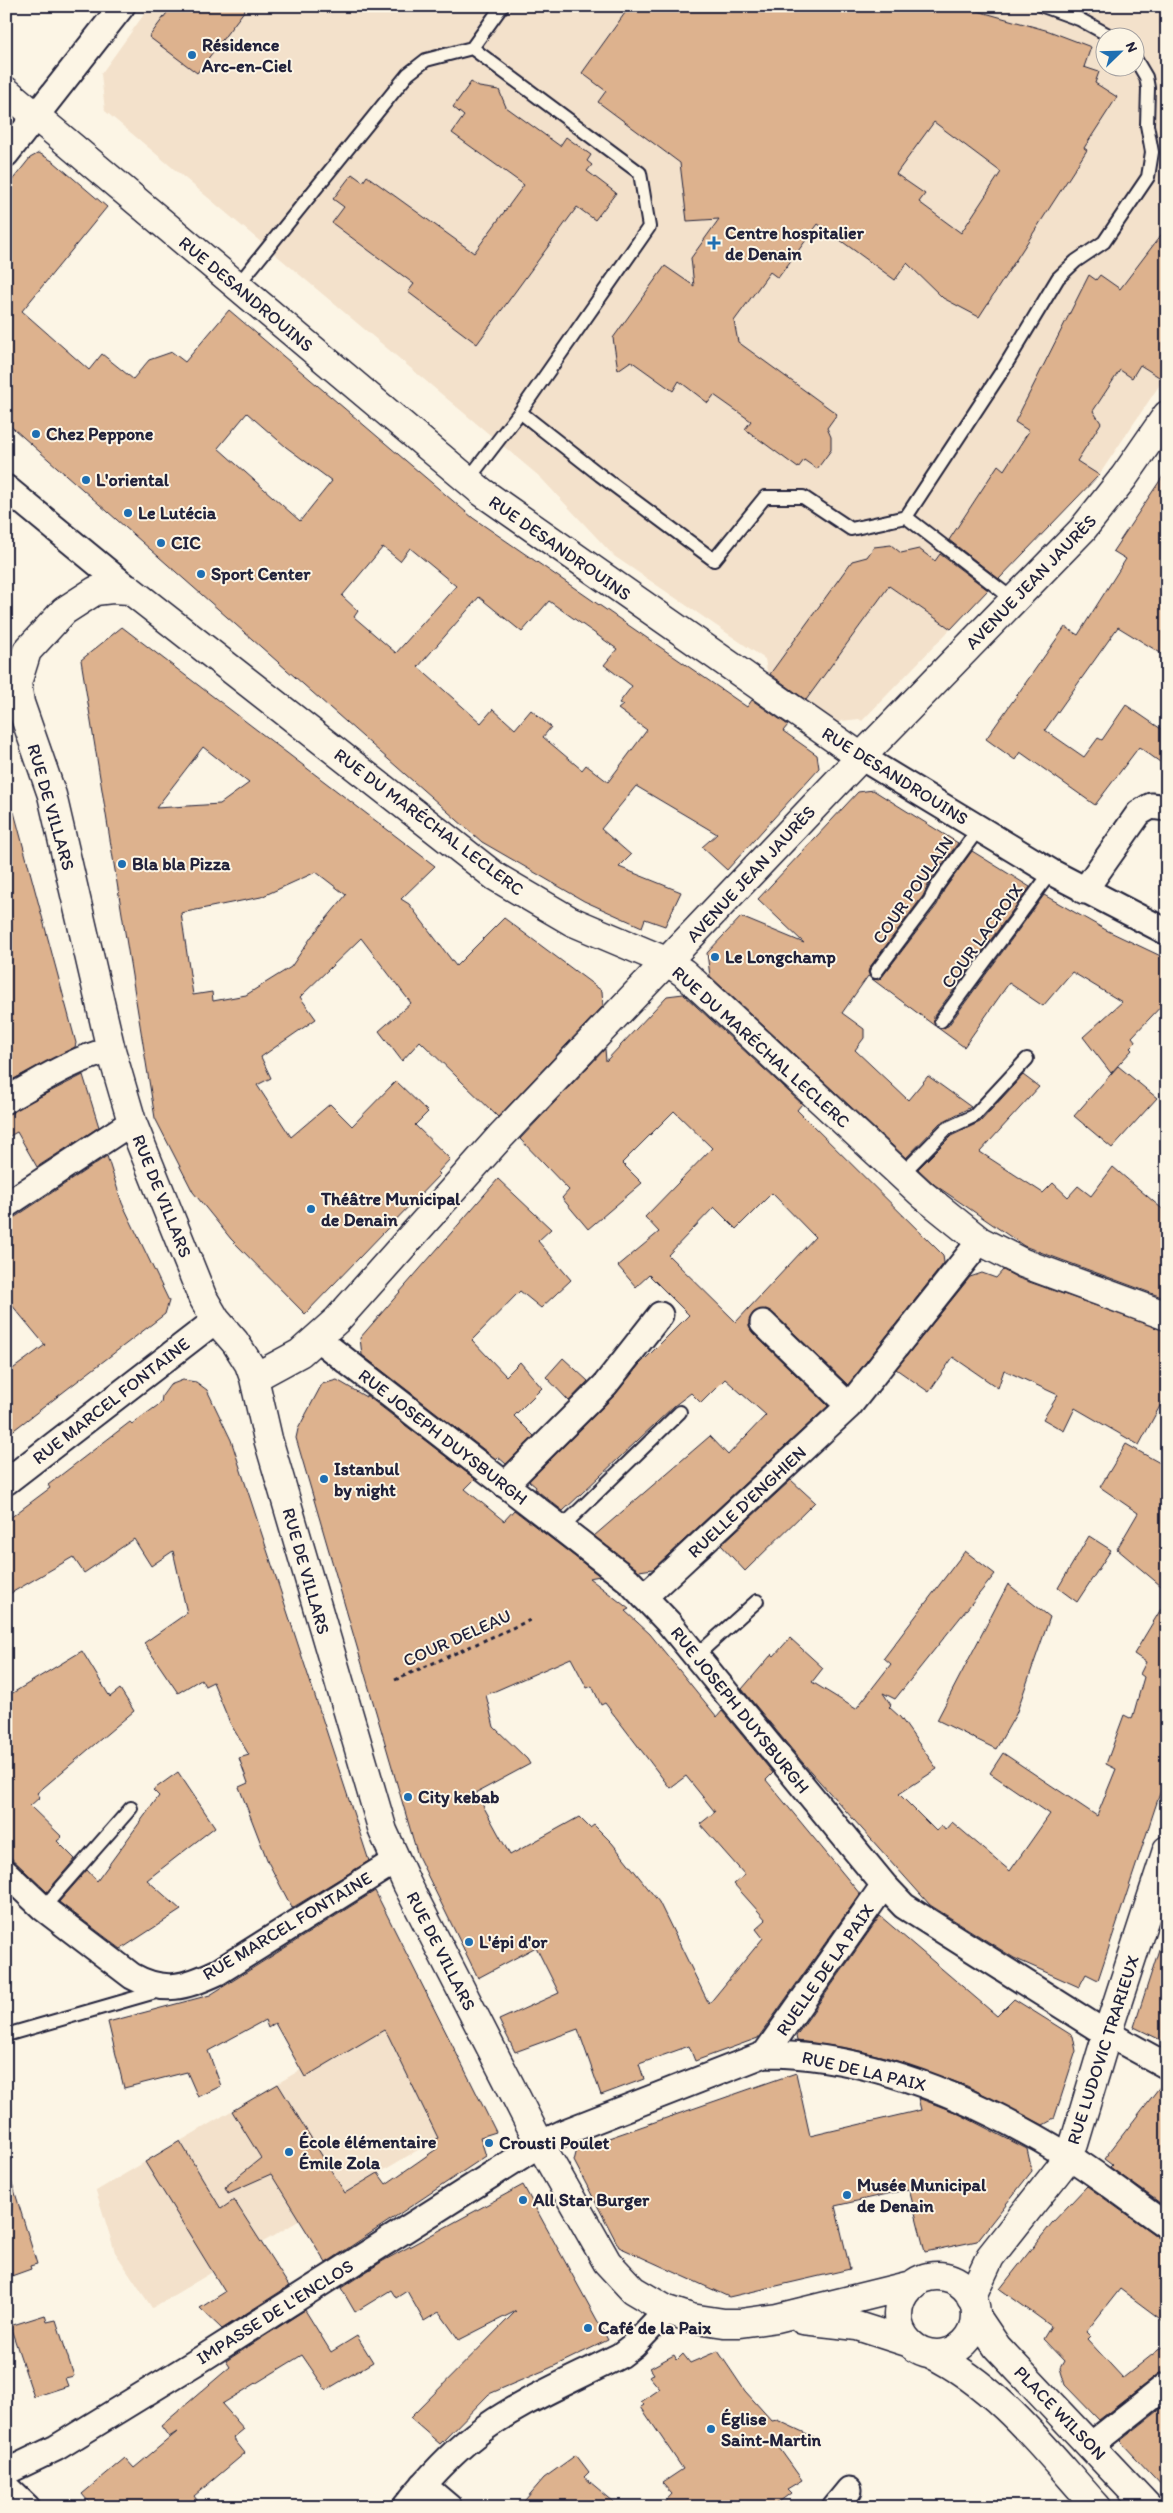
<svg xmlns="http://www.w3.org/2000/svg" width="1173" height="2513" viewBox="0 0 1173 2513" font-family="Itim,sans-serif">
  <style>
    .built { fill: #f3e1cb; fill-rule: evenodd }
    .building { fill: #ddb28e; stroke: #22223b; fill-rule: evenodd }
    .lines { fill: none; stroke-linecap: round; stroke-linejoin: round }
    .lane-casing { stroke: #22223b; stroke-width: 16 }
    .street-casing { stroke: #22223b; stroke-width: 29 }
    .secondary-casing { stroke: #22223b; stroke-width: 31 }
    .path { stroke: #22223b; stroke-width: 3; stroke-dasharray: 4 4; stroke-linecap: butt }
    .lane { stroke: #fcf5e5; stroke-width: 12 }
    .street { stroke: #fcf5e5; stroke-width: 25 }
    .secondary { stroke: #fcf5e5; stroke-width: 28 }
    .poi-dot { fill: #1f6fb2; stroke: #fcf5e5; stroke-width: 2 }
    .labels { text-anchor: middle; stroke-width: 4; stroke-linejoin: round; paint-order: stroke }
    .poi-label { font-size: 18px; font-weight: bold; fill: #22223b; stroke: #fcf5e5; text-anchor: start }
    .street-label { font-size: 18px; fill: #22223b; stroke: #fcf5e5 }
  </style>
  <rect width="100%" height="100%" fill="#fcf5e5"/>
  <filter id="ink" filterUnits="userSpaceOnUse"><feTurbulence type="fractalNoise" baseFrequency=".02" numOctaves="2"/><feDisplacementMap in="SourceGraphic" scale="10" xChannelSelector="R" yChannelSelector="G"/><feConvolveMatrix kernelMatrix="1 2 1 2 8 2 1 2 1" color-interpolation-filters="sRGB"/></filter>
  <g filter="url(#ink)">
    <path class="built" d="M150,6H1167V374L1099,475L862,721L859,719L841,721L838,724L768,677L765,659L614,556L540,477L105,111L101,74ZM1106,38H1136V68H1106Z
      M427,1995L485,2110L152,2308L115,2252L96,2191Z"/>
    <path class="building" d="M172,6H248L197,73L149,37Z
      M630,6H960L1049,31L1091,47L1084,67L1099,72L1095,83L1117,97L1084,148L1087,150L979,317L943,298L907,263L895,280L818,224L778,278L770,272L734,321L738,342L837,414L827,428L831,437V450L817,469L804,460L798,468L745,429L751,421L714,395L708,403L679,381L673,391L631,361L618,370L613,338L665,266L694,286L691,258L719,219L687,221L680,163L598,102L606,91L582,73ZM934,122L1001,172L961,233L919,202L925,194L896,174Z
      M471,82L479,87L499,90L506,107L560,146L566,137L591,155L587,161L592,165L587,171L616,193L595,220L577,207L477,344L408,292L414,284L332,223L344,207L333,199L352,174L363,182L367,176L474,253L524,185L452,133L464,116L453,107Z
      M39,153L54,162L107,207L22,311L89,370L102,354L133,379L149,360L172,352L185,362L229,310L473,518L747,707L752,700L788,725L783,731L817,755L819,768L727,870L702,847L717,834L636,786L601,829L631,855L619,867L681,892L665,926L645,919L642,927L584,901L482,842L6,422V188L30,158ZM247,413L286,447L332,481L300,521L218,448ZM383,547L400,561L410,548L456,586L396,653L354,617L358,611L342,596ZM479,597L522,632L549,601L617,649L604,665L632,686L619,703L623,705L618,709L647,730L608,782L586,765L582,770L543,737L551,727L531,710L515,729L493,709L481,723L418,667Z
      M1167,227V382L1140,365L1132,378L1120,370L1093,411L1101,423L1077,461L1099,475L999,579L949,540L998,465L1004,470L1029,431L1015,422L1089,275L1096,280L1100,275L1120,289Z
      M1167,470V657L1118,627L1045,730L1084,757L1098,738L1102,740L1126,705L1167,733V767L1139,747L1095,805L1020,752L1015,760L986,739L1065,627L1078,635L1126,559L1113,551Z
      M891,545L901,553L919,549L935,561L940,554L988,590L951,629L889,586L806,700L770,674L852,561L867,557L874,547Z
      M122,627L435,866L401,899L409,904L456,966L504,918L602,991L603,1006L498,1117L420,1041L402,1061L379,1031L411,1003L361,938L300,997L316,1019L261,1057L271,1078L257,1085L291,1137L330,1104L352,1126L396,1081L428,1112L415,1125L450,1159L438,1172L440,1174L305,1314L231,1239L193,1192L155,1118L81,660ZM203,747L249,783L220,804L156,808ZM316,872L346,895L312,936L291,967L246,995L213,1001L212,992L193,995L181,913L261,897Z
      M873,790L958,843L930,881L923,896L870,967L868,972L871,978L868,976L842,1013L864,1029V1038L855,1050L908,1100L928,1076L971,1107L940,1123L906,1158L710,976L707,953L741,917L804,943L758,899L858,792Z
      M14,812L76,1043L75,1047L6,1083V813Z
      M972,851L1030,887L934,1016L935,1026L872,979L879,980L882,977L937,905L944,890Z
      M1044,895L1106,930L1167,959V1000L1132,1037L1136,1042L1130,1048L1132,1050L1111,1073L1083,1037L1122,1002L1072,972L1043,1006L1009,983L964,1047L938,1028L948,1026Z
      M683,994L802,1104L797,1110L943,1255L944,1263L848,1385L773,1313L766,1309L753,1313L749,1320V1327L753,1333L828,1406L653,1569L639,1571L594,1536L710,1436L728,1455L766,1415L725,1379L701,1403L691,1393L674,1406L563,1511L535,1489L536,1487L529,1481L615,1395L639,1365L689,1315L649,1275L636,1287L618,1266L659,1232L645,1217L712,1148L674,1111L622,1163L642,1183L588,1229L562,1198L569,1190L520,1139L605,1049L606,1061L667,996ZM772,1193L815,1237L736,1322L668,1255L714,1207L736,1229Z
      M1118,1066L1157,1098L1112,1148L1074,1116Z
      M83,1075L99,1127L37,1167L17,1132L6,1138V1114Z
      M1023,1075L1039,1087L980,1152L1043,1193L1053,1183L1068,1197L1078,1186L1091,1196L1113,1167L1167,1213V1299L1024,1246L935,1185L918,1169L951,1136L980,1122Z
      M107,1156L122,1203L169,1301L165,1314L6,1436V1374L45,1345L6,1298V1223Z
      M498,1179L551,1229L538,1241L571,1280L541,1308L520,1291L472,1340L506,1376L520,1362L542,1388L514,1416L534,1436L506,1464L498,1457L496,1459L362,1355L360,1338Z
      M1003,1270L1018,1278L1167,1331V1393L1139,1445L1075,1408L1064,1431L1043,1419L1058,1395L1004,1370L998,1388L953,1357L929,1392L896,1369L970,1277L982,1273L996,1278Z
      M563,1358L588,1381L569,1401L546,1377Z
      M183,1380L196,1382L207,1390L231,1440L369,1861L292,1908L268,1862L239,1787L248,1783L239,1758L249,1755L230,1723L213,1682L205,1686L201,1679L178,1693L144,1643L187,1613L173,1551L151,1566L134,1539L84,1573L73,1557L6,1596V1521L50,1488L48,1485L130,1422L132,1424L161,1403L162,1396L170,1385Z
      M337,1380L366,1397V1395L475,1479L465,1489L504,1521L514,1510L600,1576L589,1578L629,1609L625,1611L650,1634L717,1717L722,1711L773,1773L766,1780L860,1894L758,2038L695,2061L689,2046L639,2064L644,2079L601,2095L578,2029L515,2052L499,2020L559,1993L536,1947L478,1978L418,1856L296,1438L298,1429L322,1384ZM571,1658L587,1688L592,1686L601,1705L605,1703L670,1788L686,1776L715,1812L700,1824L745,1875L734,1884L766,1920L756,1929L763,1938L709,2004L659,1902L612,1843L594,1825L590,1828L579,1817L510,1855L476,1793L530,1764L527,1759L494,1727L486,1695Z
      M1126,1444L1167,1467V1591L1117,1549L1138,1513L1100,1487Z
      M791,1480L815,1502L745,1571L721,1545Z
      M1089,1536L1111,1550L1077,1602L1058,1588Z
      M965,1551L995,1574L895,1699L883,1693L891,1705L889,1707L900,1717L937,1769L899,1794L936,1831L942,1826L945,1830L952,1822L1010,1871L1050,1814L990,1773L1003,1753L1097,1816L1116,1769L1106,1764L1124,1715L1132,1719L1144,1677L1140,1674L1146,1662L1134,1654L1167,1599V1772L1098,1980L1086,1974L1079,1987L1014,1958L930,1905L803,1763L742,1689L772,1654L774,1656L790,1638L823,1668L812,1682L856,1709L891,1664L884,1658Z
      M1008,1584L1050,1617L1016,1714L996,1749L937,1720Z
      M82,1651L110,1697L120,1689L134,1711L37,1793L40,1797L30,1806L62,1837L57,1841L75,1859L47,1892L6,1853V1697Z
      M178,1772L215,1827L147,1880L181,1910L121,1949L59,1902L87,1870L97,1881L159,1796L153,1790Z
      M375,1891L496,2132L480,2137L486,2156L326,2263L271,2174L228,2193L225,2187L261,2158L232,2111L278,2084L345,2193L378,2173L386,2184L438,2148L433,2141L438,2138L388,2035L384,2030L305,2077L275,2023L268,2028L265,2020L208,2051L221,2086L198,2097L187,2072L124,2088L108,2022L210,1995Z
      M880,1916L997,2016L1014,1999L1073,2036L1076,2051L1054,2119L1043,2125L967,2086L889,2058L847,2048L797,2041L796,2036Z
      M1162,1940L1167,1941V2043L1134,2027Z
      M796,2073L810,2136L921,2110L918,2098L955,2112L1027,2149L1032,2171L977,2241L925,2252L909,2189L835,2206L850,2269L729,2297L619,2247L574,2161L577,2149Z
      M1165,2080H1167V2208L1110,2167L1112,2165L1104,2159Z
      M180,2141L221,2209L234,2200L289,2286L222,2329L200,2308L225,2292L145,2162Z
      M6,2183H12L37,2264L30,2266L31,2269L6,2278Z
      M523,2185L608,2340L550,2368L489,2394L440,2444L410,2418L516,2311L459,2340L439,2312L424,2321L407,2291L396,2298L391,2290L355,2312L341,2288L383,2261Z
      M1087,2186L1159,2238L1167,2240V2324L1120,2289L1086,2332L1090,2336L1087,2339L1123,2378L1167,2343V2371L1158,2374L1099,2420L1065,2385L1060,2368L1064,2361L1043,2339L1051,2326L1000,2289L1052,2223Z
      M305,2310L331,2352L357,2336L373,2362L326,2390L302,2355L222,2404L244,2429L233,2438L245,2453L194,2496L202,2507H93L82,2494L125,2458L134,2468L177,2432L169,2437L161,2426L230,2367L226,2361Z
      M45,2315L47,2322L56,2320L74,2376L65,2378L68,2386L34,2397L10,2326Z
      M718,2351L745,2391L772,2421L777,2420L816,2438L777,2445L802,2480L787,2489L791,2493L772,2507H660L672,2494L662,2483L683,2469L641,2407L644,2405L641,2402L660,2389L649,2376L654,2374L650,2368L674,2355L677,2360L683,2354L690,2363Z
      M1167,2404V2491L1120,2441Z
      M576,2455L589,2472L584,2477L620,2507H519L544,2478Z"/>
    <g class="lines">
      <g class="lane-casing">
        <path id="lane" d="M1043,6L1079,19L1114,38
          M472,48L640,173L649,227L520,412L600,475L714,560L765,497H803L851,529L906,517L1015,601
          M237,286L408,74L426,60L472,48L502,6
          M467,481L520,412
          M906,517L1002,371L1058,278L1076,261L1104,242L1148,177L1152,152L1147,125L1148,88L1146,77L1136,60
          M876,972L930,900L937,886L979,828
          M941,1021L1051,872
          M901,1175L946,1129L974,1116L1027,1059
          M561,1528L680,1412
          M696,1656L757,1601
          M43,1908L131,1808
          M6,2035L159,1991"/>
      </g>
      <g class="street-casing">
        <path id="street" d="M6,154L122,6
          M6,488L130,590
          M861,757L1051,872L1167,932
          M1084,891L1139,813L1151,806L1167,808
          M6,1100C40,1081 73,1059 111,1050
          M6,1205L132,1122
          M763,1323L849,1406
          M318,1339L628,1580L668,1622L884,1885L904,1906L1094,2026L1167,2066
          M6,1482L216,1320
          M505,1485L605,1385L660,1315
          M644,1597L849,1406L980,1241
          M6,1873L43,1908L132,1976C164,1994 186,1987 218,1972L395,1861
          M765,2054L884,1885
          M1091,2445L1167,2385
          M6,2472L56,2448L203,2358L540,2144L565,2132L765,2054C873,2054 977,2100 1068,2156C1102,2177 1134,2203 1167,2226
          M423,2485L449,2507
          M6,2487L27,2507
          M405,2507C426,2481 448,2456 474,2436C514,2404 575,2379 621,2355L634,2345L667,2310
          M835,2507L849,2490"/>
      </g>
      <g class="secondary-casing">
        <path id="secondary" d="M6,91L482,492L861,757
          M254,1378L300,1353L337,1320L500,1137L861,757L1082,530L1124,477L1167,415
          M898 2315a39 39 0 1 1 78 0a39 39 0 1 1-78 0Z
          M915,2284L777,2318L740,2323H724L691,2318L667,2310L633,2290L607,2262L540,2144L407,1884L383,1831L268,1439L254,1378L249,1364L235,1342L216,1320L202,1296L132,1122L111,1050L52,795L20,703L17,683L27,651L64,611L95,591L112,589L130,590L496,877L571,921L668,962L684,973L923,1195L980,1241L1023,1263L1167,1316
          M971,2298L990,2257L1061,2167L1074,2144L1107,2034L1167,1850
          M976,2316L997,2347L1148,2507
          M803,2320L857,2326L910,2343
          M931,2354C999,2387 1047,2452 1097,2507"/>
      </g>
      <path class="path" d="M395,1680L530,1620"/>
      <use href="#lane" class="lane"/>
      <use href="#street" class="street"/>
      <use href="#secondary" class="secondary"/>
    </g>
  </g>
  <g class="poi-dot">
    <circle cx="192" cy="55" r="5"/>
    <path d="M711.5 235.5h5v5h5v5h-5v5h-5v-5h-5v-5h5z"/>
    <circle cx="36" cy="434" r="5"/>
    <circle cx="86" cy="480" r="5"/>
    <circle cx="128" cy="513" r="5"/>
    <circle cx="161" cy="543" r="5"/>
    <circle cx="201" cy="574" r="5"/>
    <circle cx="122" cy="864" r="5"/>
    <circle cx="715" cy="957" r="5"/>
    <circle cx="311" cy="1209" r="5"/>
    <circle cx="324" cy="1479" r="5"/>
    <circle cx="408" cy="1797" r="5"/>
    <circle cx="469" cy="1942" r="5"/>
    <circle cx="489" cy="2143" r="5"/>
    <circle cx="289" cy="2152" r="5"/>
    <circle cx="847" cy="2195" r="5"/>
    <circle cx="523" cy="2200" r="5"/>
    <circle cx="588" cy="2328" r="5"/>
    <circle cx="711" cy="2429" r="5"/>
  </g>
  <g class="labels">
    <g class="poi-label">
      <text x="202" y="51">Résidence<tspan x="202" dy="21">Arc-en-Ciel</tspan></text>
      <text x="725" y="239">Centre hospitalier<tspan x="725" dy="21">de Denain</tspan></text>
      <text x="46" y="440">Chez Peppone</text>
      <text x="96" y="486">L'oriental</text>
      <text x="138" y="519">Le Lutécia</text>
      <text x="171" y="549">CIC</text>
      <text x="211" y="580">Sport Center</text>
      <text x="132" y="870">Bla bla Pizza</text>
      <text x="725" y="963">Le Longchamp</text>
      <text x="321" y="1205">Théâtre Municipal<tspan x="321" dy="21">de Denain</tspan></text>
      <text x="334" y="1475">Istanbul<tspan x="334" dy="21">by night</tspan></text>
      <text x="418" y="1803">City kebab</text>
      <text x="479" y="1948">L'épi d'or</text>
      <text x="299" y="2148">École élémentaire<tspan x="299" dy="21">Émile Zola</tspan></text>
      <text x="499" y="2149">Crousti Poulet</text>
      <text x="857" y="2191">Musée Municipal<tspan x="857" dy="21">de Denain</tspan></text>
      <text x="533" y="2206">All Star Burger</text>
      <text x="598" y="2334">Café de la Paix</text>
      <text x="721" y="2425">Église<tspan x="721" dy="21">Saint-Martin</tspan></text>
    </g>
    <g class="street-label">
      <text transform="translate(246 294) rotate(40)" y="6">RUE DESANDROUINS</text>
      <text transform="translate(560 548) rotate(35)" y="6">RUE DESANDROUINS</text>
      <text transform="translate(1031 582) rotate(-46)" y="6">AVENUE JEAN JAURÈS</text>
      <text transform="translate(895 776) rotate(32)" y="6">RUE DESANDROUINS</text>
      <text transform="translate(51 807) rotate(74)" y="6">RUE DE VILLARS</text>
      <text transform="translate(429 822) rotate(37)" y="6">RUE DU MARÉCHAL LECLERC</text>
      <text transform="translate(751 874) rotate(-47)" y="6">AVENUE JEAN JAURÈS</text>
      <text transform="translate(913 890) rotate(-55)" y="6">COUR POULAIN</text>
      <text transform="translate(982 936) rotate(-54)" y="6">COUR LACROIX</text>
      <text transform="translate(761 1047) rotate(42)" y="6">RUE DU MARÉCHAL LECLERC</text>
      <text transform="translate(162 1196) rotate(68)" y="6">RUE DE VILLARS</text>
      <text transform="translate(111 1401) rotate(-38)" y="6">RUE MARCEL FONTAINE</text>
      <text transform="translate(443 1437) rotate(38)" y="6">RUE JOSEPH DUYSBURGH</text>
      <text transform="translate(747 1502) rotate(-43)" y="6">RUELLE D'ENGHIEN</text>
      <text transform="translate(306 1571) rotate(74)" y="6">RUE DE VILLARS</text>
      <text transform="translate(457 1638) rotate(-24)" y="6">COUR DELEAU</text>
      <text transform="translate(740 1710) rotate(51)" y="6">RUE JOSEPH DUYSBURGH</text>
      <text transform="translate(287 1926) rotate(-31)" y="6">RUE MARCEL FONTAINE</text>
      <text transform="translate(441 1951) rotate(63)" y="6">RUE DE VILLARS</text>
      <text transform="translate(825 1970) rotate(-55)" y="6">RUELLE DE LA PAIX</text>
      <text transform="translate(1103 2050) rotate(-72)" y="6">RUE LUDOVIC TRARIEUX</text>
      <text transform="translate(864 2071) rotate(13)" y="6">RUE DE LA PAIX</text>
      <text transform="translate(275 2312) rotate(-32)" y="6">IMPASSE DE L'ENCLOS</text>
      <text transform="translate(1060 2413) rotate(46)" y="6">PLACE WILSON</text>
    </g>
  </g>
  <rect width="1173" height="2513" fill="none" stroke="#fcf5e5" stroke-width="25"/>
  <rect x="12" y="12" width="1148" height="2488" fill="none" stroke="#22223b" stroke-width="2" filter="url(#ink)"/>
  <g transform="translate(1120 52) rotate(67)"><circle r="24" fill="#fcf5e5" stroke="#a5a1a1"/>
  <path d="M0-4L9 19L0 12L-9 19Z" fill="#1f6fb2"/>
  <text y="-8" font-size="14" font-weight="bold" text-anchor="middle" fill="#22223b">N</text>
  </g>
</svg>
